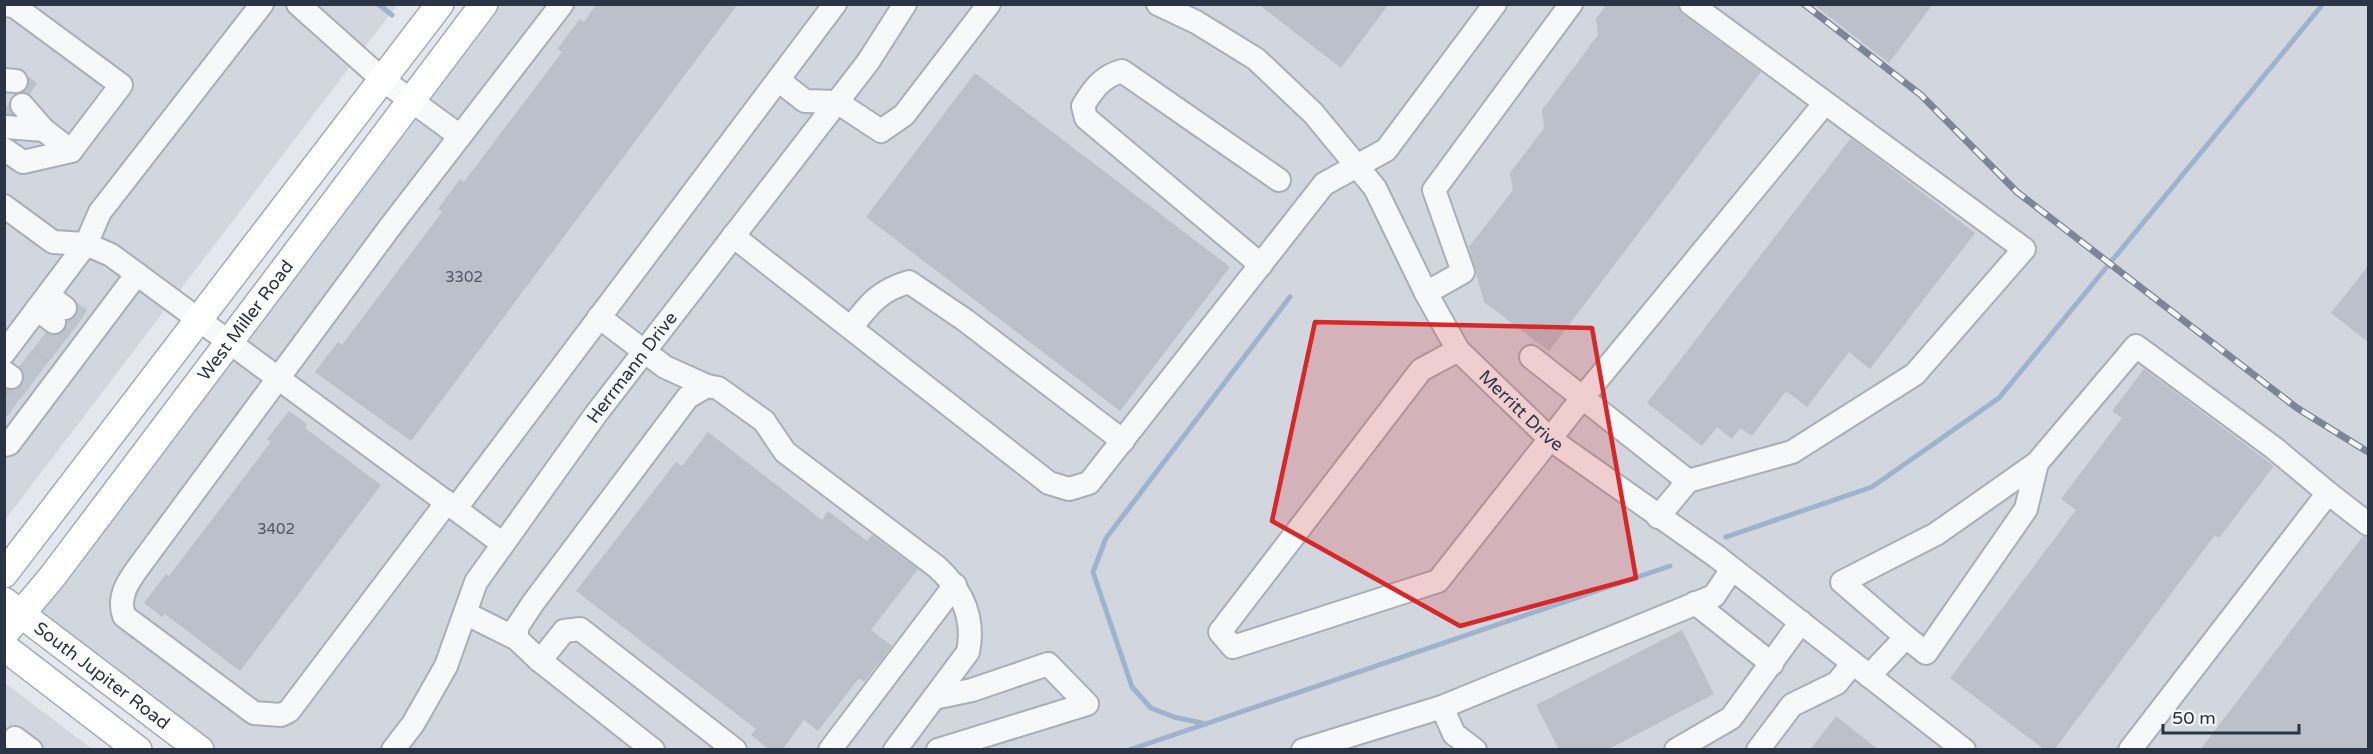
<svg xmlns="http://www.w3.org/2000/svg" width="2373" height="754" viewBox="0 0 2373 754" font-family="'Varela Round',sans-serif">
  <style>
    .built { fill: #d2d6de }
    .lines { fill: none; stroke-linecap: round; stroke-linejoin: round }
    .stream { stroke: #9fb4cc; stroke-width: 5 }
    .building { fill: #bbc0ca }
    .minor-tunnel { stroke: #bfc3cb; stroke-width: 22; stroke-dasharray: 22 11; stroke-linecap: butt }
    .minor-casing { stroke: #a9aeb7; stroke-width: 26 }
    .major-casing { stroke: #a3abb8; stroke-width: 30 }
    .minor { stroke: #f7f8fa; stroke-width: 22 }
    .major { stroke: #fff; stroke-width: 27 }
    .rail-casing { stroke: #7d8696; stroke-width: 7 }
    .rail { stroke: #f4f6f9; stroke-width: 4.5; stroke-dasharray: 14; stroke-linecap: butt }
    .marked { fill: #d62828; fill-opacity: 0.2; stroke: #d62828; stroke-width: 4.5; stroke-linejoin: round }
    .labels { text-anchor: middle; stroke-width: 5; stroke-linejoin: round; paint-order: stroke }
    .number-label { font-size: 15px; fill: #4f5766 }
    .street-label { font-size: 18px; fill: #2b3445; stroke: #f4f6f9 }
  </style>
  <rect width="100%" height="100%" fill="#e4e7ec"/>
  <path class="built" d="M5,5H397L5,520Z
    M496,5H2368V749H217L35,611Z
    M5,683L92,749H5Z"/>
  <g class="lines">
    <path class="stream" d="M378,4L392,15
      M1726,537L1872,487L1999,398L2323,4
      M1206,724L1174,717L1151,708L1132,687L1093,572L1106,538L1290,297
      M1129,750L1670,566"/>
  </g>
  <path class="building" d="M597,4H738L411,441L315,372L338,342L342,345L442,212L438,209L460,179L464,182L562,52L557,49L580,19L584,22Z
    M1258,4H1389L1341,68Z
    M1607,4H1676L1683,15L1761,72L1549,351L1484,302L1469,247L1513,190L1510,173L1544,128L1542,110L1598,35L1596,19Z
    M1813,4H1933L1889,63Z
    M975,73L1230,267L1120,411L866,217Z
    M1851,138L1975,233L1870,369L1849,352L1807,407L1786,391L1752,436L1740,428L1732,439L1717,427L1702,446L1647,403Z
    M2368,266V342L2331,313Z
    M77,312L83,317L4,419V389H16L22,385L24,378L19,367L46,333L60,334L65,330L67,321Z
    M2144,369L2274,466L2219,538L2215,535L2054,750H2045L1950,678L2076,510L2061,499L2122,418L2112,411Z
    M289,411L307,424L305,428L381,485L240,671L165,614L162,617L144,603L166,574L169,576L271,442L267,439Z
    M708,432L822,520L828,511L867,541L872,535L918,569L871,630L892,646L864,682L859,678L818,731L804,720L782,750H770L751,735L756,729L576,591L676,462L682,466Z
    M2363,536L2368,537V750H2200Z
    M1682,630L1714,694L1607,750H1559L1536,705Z
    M1836,716L1879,750H1810Z"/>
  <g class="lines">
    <path class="minor-tunnel" d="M16,81L31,92
      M4,110L14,117
      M65,308L81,319
      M54,322L70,334
      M41,339L57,351
      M25,359L41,371
      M11,377L28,389
      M4,400L14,407"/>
    <g class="minor-casing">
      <g id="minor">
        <path d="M298,4L383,80L460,136"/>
        <path id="s1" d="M1158,4L1196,22L1256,59L1313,113L1375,188L1426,293L1458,350L1550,439L1716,556L1964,750"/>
        <path d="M4,5L14,6L121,85L71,151L44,130L22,105"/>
        <path d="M4,80L16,81"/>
        <path d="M778,80L805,101L837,102L881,131L904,115L989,4"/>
        <path d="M6,127L44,130"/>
        <path d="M4,149L23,162L71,151"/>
        <path d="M4,206L53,242L86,244L111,255L503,544"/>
        <path d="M733,236L1049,483L1069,489L1089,483L1324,184L1386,150L1495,4"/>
        <path d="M1261,265L1086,118L1083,106C1093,89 1103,76 1122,71L1279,180"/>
        <path d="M1426,293L1463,272L1434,190L1571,4"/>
        <path d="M48,295L65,308"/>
        <path d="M37,309L54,322"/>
        <path d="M599,317L665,367L707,386"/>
        <path d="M851,328C868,305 880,290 909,282L965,320L1123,441"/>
        <path d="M1458,350L1421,370L1220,632L1233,647L1438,581L1583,397L1825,103"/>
        <path d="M4,353L86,244L100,212L262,4"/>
        <path d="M1531,357L1688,481L1792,452L1915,374L2024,249L1691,4"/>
        <path d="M4,372L11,377"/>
        <path d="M4,445L9,444L137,274"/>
        <path d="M447,502L289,711L281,715L254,713L124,616C116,593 133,575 146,557L390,227L562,4"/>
        <path d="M456,508L835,4"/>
        <path d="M1658,517L1688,481"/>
        <path d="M1695,603L1772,664"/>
        <path d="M465,613L517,639L538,659L653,750"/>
        <path d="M1906,637L1926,653L2026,509L2037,463"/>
        <path d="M517,639V627L533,603L688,397L707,386L718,388L764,421L785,452L937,567C962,590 975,618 968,652L895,750"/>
        <path d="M540,661L564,631L580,629L735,750"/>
        <path d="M1869,676L1906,637L1842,582L1936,534L2037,463L2136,346L2274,448L2328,493"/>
        <path d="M934,698L972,690L1048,664L1087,704L938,750"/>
        <path d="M1442,707L1454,734L1475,750"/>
        <path d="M6,750L15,738L31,750"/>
        <path id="s2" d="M393,750L413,724L446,666L476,582L596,414L868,62L905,4"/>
        <path d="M830,750L955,585"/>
        <path d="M1303,750L1442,707L1714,596L1732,569"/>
        <path d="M1676,750L1731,718L1801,622"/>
        <path d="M1758,750L1792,705L1837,683L1853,663"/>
        <path d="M2130,750L2328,493L2368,524"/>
      </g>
    </g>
    <g class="major-casing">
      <g id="major">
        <path d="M4,574L440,4"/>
        <path id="s3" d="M4,601L200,750"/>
        <path id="s4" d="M4,634L52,577L484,4"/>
        <path d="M4,647L138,750"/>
      </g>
    </g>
    <use href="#minor" class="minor"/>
    <use href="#major" class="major"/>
    <g class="rail-casing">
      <path id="rail" d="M1804,4L1921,95L2017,192L2297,408L2368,452"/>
    </g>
    <use href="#rail" class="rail"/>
  </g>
  <path class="marked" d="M1315,322L1592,328L1636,578L1460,626L1272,521Z"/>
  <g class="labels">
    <g class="number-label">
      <text x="464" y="282">3302</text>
      <text x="276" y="534">3402</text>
    </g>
    <g class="street-label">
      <text dy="6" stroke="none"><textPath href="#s4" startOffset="396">West Miller Road</textPath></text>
      <text dy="6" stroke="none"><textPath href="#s2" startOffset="454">Herrmann Drive</textPath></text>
      <text dy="6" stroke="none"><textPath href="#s1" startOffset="558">Merritt Drive</textPath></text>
      <text dy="6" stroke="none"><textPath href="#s3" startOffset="123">South Jupiter Road</textPath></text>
    </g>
  </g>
  <rect width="2373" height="754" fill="none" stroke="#2b3445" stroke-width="12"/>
  <path d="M2163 724v9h136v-9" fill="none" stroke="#2b3445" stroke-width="3"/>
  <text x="2172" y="724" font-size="18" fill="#2b3445" stroke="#f4f6f9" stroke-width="4.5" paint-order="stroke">50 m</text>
</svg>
